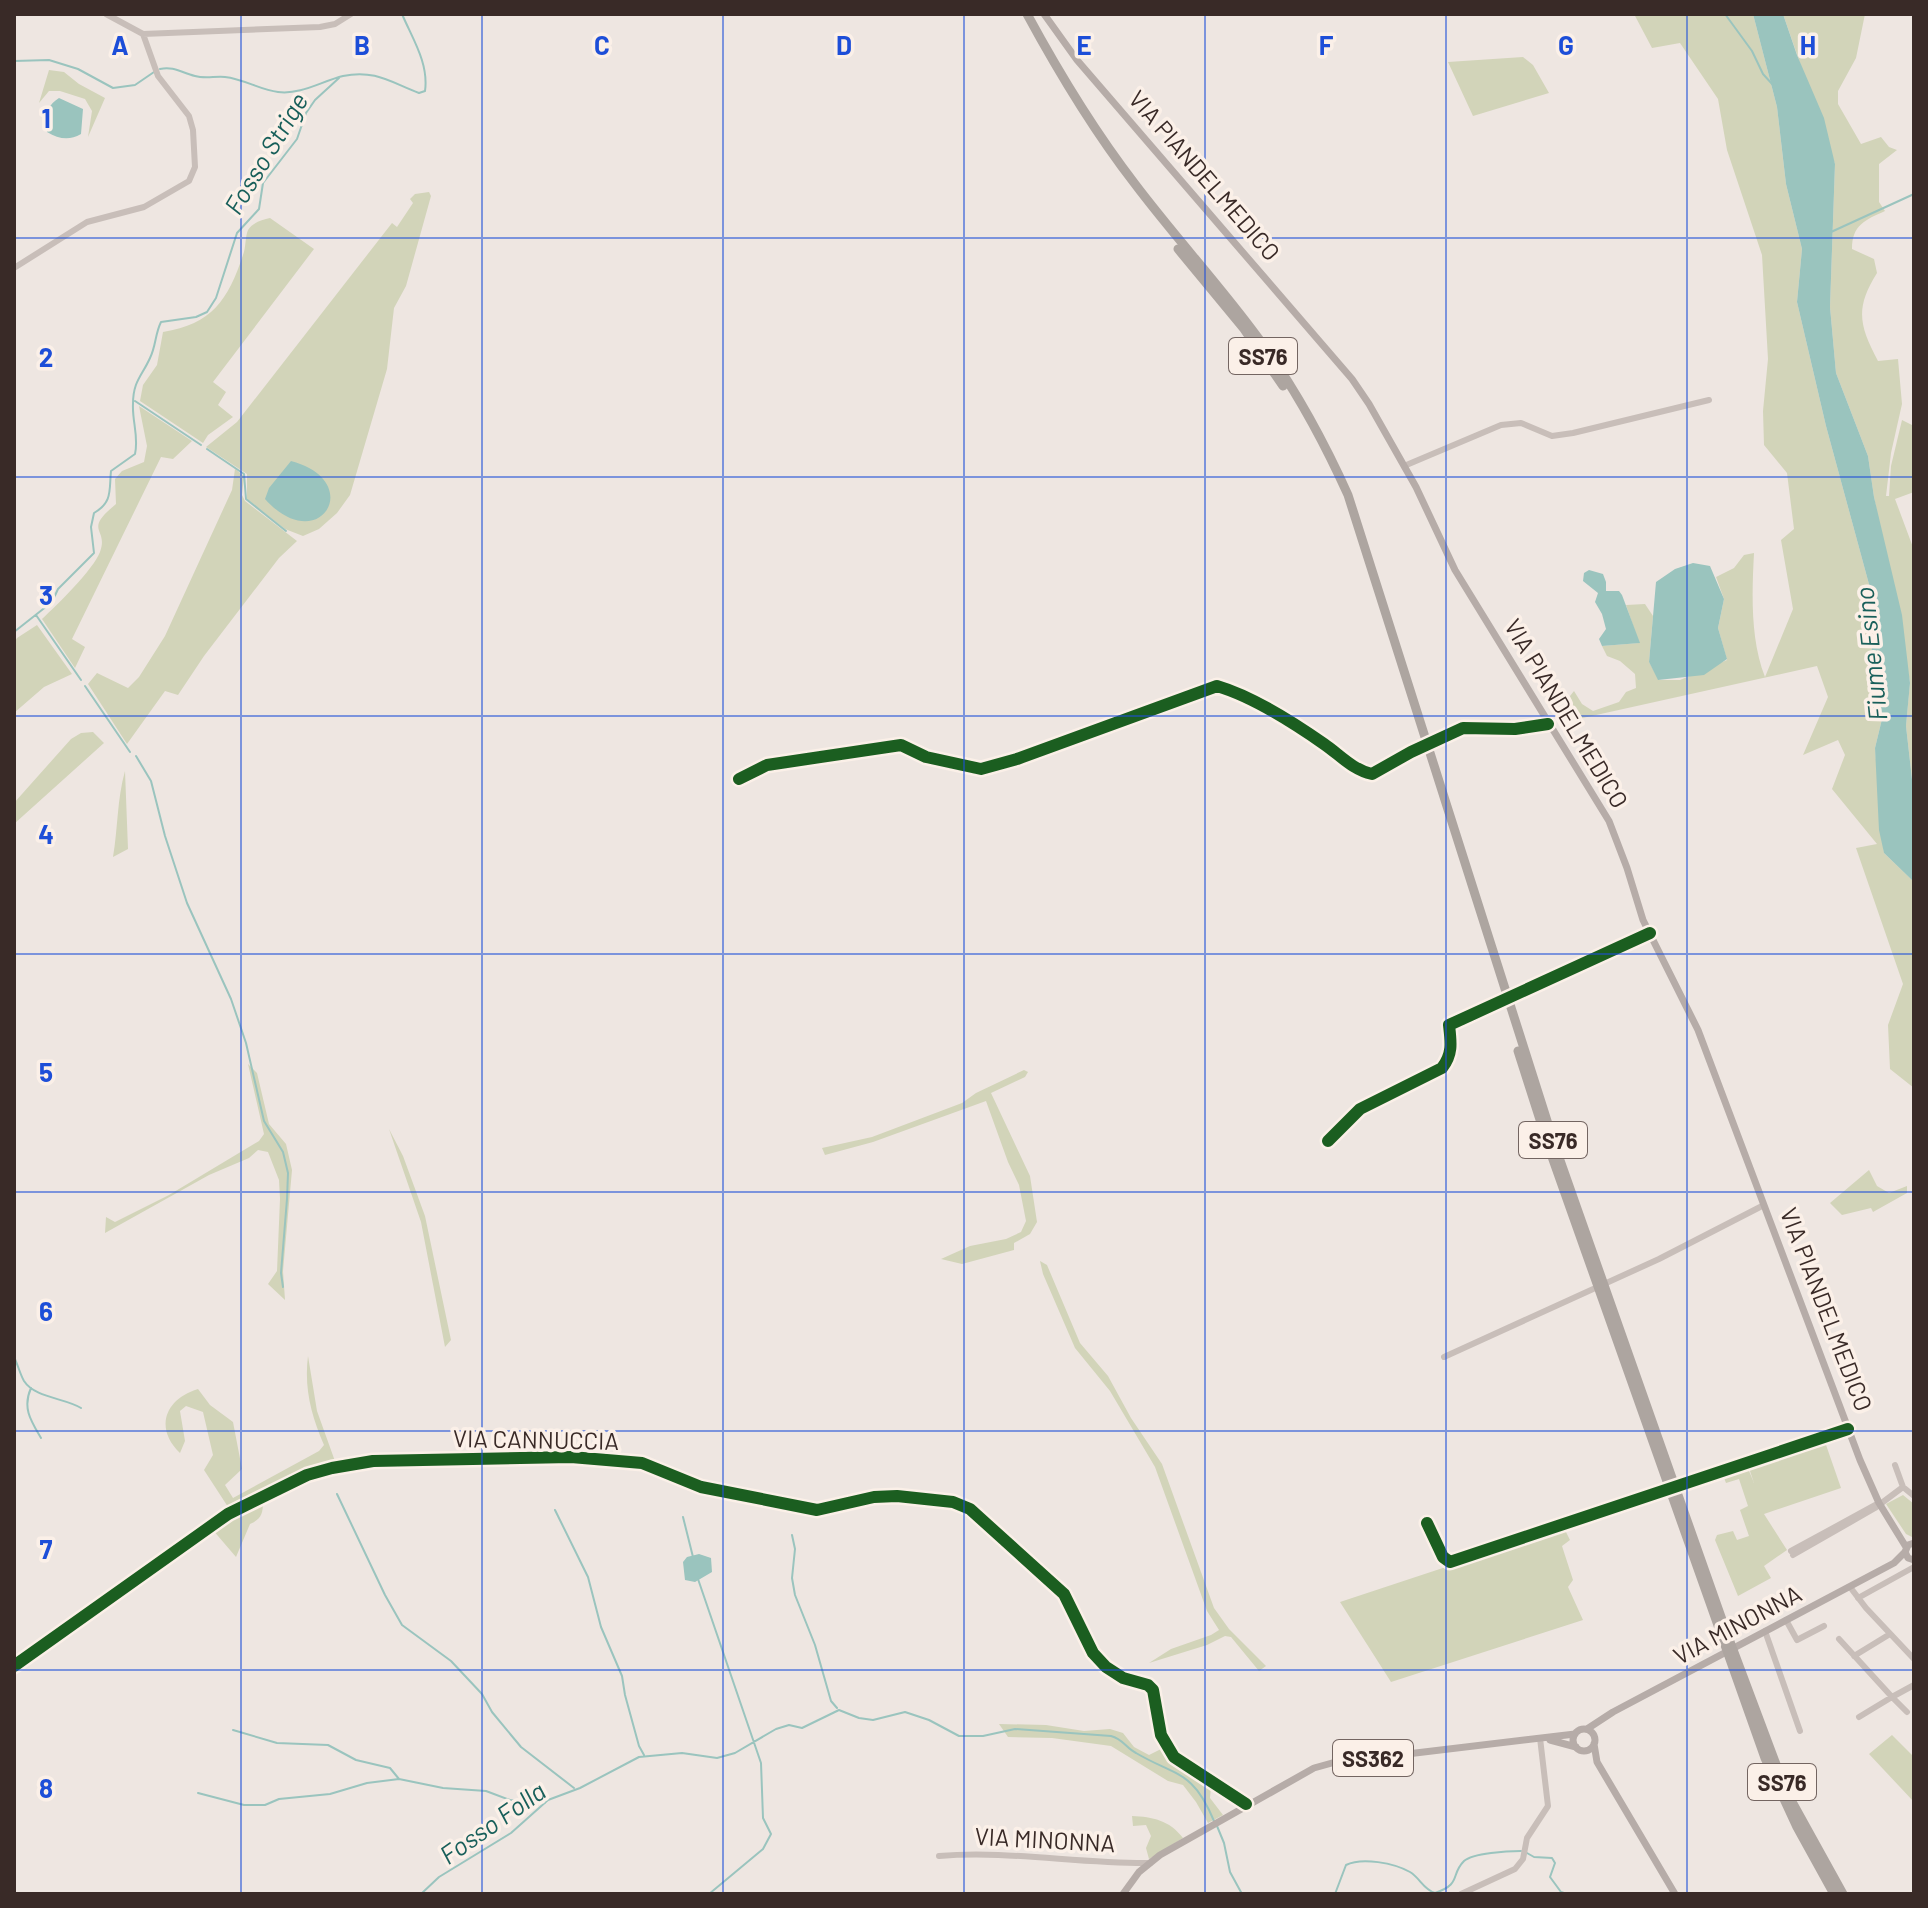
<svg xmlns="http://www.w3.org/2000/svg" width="1928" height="1908" viewBox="0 0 1928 1908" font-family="Barlow,sans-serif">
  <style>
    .green { fill: #d2d4b9 }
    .water { fill: #9ac4be }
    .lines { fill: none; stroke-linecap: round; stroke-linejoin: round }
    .stream { stroke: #9ac4be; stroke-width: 2 }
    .minor { stroke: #c8beb9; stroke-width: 6 }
    .major { stroke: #b6aca8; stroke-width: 7 }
    .highway { stroke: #ada5a0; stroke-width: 9 }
    .cycleway-casing { stroke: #fbf0e8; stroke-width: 17 }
    .cycleway { stroke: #1b5e20; stroke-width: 12 }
    .grid { fill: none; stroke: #1d4ed8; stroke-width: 2; stroke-opacity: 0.55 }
    .labels { text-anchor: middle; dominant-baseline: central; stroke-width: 7; stroke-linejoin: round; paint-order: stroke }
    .shield { fill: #fbf0e8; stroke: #736561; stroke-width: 2 }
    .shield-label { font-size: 22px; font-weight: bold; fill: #392a27 }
    .street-label { font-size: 24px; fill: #392a27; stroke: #fbf0e8 }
    .water-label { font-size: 26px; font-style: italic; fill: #185f5a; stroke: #fbf0e8 }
    .grid-label { font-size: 26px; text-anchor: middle; font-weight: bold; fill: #1d4ed8; stroke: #fbf0e8; stroke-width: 7; stroke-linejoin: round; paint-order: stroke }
  </style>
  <rect width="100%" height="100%" fill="#eee6e1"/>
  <!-- green -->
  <path class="green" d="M 1634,14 L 1753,14 L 1777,107 L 1786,184 L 1802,249 L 1797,302 L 1826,426 L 1876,610 L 1869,673 L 1882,719 L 1875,748 L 1884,853 L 1914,882 L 1914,1088 L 1890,1069 L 1888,1025 L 1903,984 L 1856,848 L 1877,844 L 1832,789 L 1845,755 L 1838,740 L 1803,755 L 1828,697 L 1817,666 L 1560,723 L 1573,709 L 1570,696 L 1574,691 L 1582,704 L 1593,711 L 1619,702 L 1626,692 L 1636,688 L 1635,674 L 1620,661 L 1607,656 L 1602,646 L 1639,643 L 1626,605 L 1645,604 L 1653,616 L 1649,662 L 1659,680 L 1680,680 L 1727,660 L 1718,628 L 1724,599 L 1716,577 L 1734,568 L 1744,555 L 1754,553 C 1752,592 1750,639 1765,677 L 1793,609 L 1781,540 L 1794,529 L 1787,473 L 1764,445 L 1763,411 L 1768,359 L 1762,255 L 1727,150 L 1718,99 L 1680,43 L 1652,48 Z
    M 1783,14 L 1865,14 L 1856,58 L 1838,91 L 1838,104 L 1861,144 L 1881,137 L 1889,147 L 1897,150 L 1879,164 L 1879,202 L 1885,211 C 1865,220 1852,225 1852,249 L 1874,259 L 1877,273 C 1855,308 1859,325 1878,361 L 1898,359 L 1902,404 L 1891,453 L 1886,496 L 1889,496 L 1891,466 L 1902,420 L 1914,426 L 1914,492 L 1895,499 L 1914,550 L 1914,797 L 1906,726 L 1910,682 L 1874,497 L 1868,456 L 1836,373 L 1830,307 L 1835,164 Z
    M 1523,57 L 1533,65 L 1549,93 L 1473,116 L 1448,62 Z
    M 49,70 L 64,72 L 79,84 L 105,98 L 88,137 L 92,111 L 85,99 L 60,91 L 49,91 L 39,103 Z
    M 429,192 L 431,196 L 406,286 L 394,308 L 387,369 L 350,495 L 337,513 L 319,529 L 303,536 L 285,529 L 247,499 L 247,474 L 206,447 L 237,422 L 392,223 L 397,227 L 413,203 L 410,199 L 415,194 Z
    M 270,218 L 314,249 L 213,382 L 226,392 L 218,405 L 233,417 L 208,435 L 203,443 L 140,401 L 143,385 L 157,365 L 163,332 C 212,324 228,300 243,255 C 246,247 245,237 248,230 C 253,222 262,220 270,218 Z
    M 139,406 L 192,441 L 173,459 L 161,457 L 72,639 L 85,647 L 75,668 L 42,619 C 57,605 93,570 100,552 C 109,527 82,532 116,504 L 115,479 L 122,471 L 144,462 L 147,446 Z
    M 235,469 L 244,476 L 242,495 L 245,501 L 297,541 L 279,558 L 204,656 L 178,695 L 165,691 L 127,744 L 88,684 L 97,673 L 128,688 L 139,677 L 165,636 L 232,490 Z
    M 37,625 L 72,674 L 44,687 L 14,713 L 14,643 L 17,638 Z
    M 93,732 L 104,743 L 14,824 L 14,803 L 71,739 L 81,733 Z
    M 125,771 L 128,849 L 113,857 C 118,828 117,799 125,771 Z
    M 248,1064 L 257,1073 L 269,1124 L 286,1144 L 292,1170 L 283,1271 L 285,1300 L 268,1284 L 277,1271 L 280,1199 L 279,1180 L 268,1152 L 258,1150 L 249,1158 L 209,1175 L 105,1233 L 106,1217 L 115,1222 L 169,1195 L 259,1141 L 264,1134 Z
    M 1024,1070 L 1028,1072 L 1025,1077 L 991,1093 L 1030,1176 L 1037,1222 L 1030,1234 L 1014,1243 L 1014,1250 L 962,1264 L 941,1259 L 970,1246 L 1006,1239 L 1021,1232 L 1026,1221 L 1019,1185 L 1008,1162 L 986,1101 L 873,1142 L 825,1155 L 822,1148 L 872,1137 L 962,1103 L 976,1093 Z
    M 389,1129 L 403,1156 L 425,1216 L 451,1340 L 445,1347 L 421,1222 Z
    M 1869,1170 L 1877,1186 L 1889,1193 L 1907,1186 L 1907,1193 L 1873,1212 L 1871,1208 L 1842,1215 L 1830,1203 Z
    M 1040,1261 L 1047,1265 L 1080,1343 L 1108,1376 L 1131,1418 L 1162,1464 L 1214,1608 L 1229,1629 L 1266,1666 L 1259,1671 L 1231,1637 L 1225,1636 L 1207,1645 L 1149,1663 L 1171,1649 L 1211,1635 L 1219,1630 L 1207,1611 L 1155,1467 L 1110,1391 L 1075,1348 L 1043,1274 Z
    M 308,1356 L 317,1411 L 336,1464 L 310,1470 L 230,1510 L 204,1470 L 213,1455 L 203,1412 L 186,1406 L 180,1411 L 185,1441 L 180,1453 C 154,1428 165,1399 198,1389 L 210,1405 L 233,1422 L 242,1469 L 225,1485 L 233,1498 L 319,1451 L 324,1445 C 311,1415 304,1388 308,1356 Z
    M 1825,1442 L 1841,1488 L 1764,1514 L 1787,1550 L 1764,1566 L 1771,1578 L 1738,1596 L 1715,1540 L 1717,1535 L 1733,1531 L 1737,1540 L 1749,1536 L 1740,1510 L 1748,1506 L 1739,1479 L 1726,1483 L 1723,1475 L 1747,1466 L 1754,1483 L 1749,1468 Z
    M 1903,1495 L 1914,1504 L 1914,1538 L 1906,1534 L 1886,1504 Z
    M 263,1502 C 263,1514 261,1519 250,1524 L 236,1557 L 212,1529 Z
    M 1564,1528 L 1570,1540 L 1562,1546 L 1573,1580 L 1568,1587 L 1583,1620 L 1391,1682 L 1340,1602 Z
    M 999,1724 L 1046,1725 L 1084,1731 L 1110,1729 L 1123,1733 L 1134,1747 L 1149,1755 L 1163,1748 L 1183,1768 L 1211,1786 L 1210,1798 L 1223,1815 L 1208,1823 L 1196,1802 L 1183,1785 L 1168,1781 L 1111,1746 L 1052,1738 L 1008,1737 Z
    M 1892,1735 L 1914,1757 L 1914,1802 L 1869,1754 Z
    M 1132,1816 C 1153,1817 1169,1820 1183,1838 L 1149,1859 L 1146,1848 L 1151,1836 L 1146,1825 L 1133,1826 Z"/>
  <!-- water -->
  <path class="water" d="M 1753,14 L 1783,14 L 1797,55 L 1824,118 L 1835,164 L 1830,307 L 1836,373 L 1868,456 L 1874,497 L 1902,615 L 1910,683 L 1906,726 L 1914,797 L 1914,882 L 1884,853 L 1879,830 L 1875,748 L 1882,719 L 1869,673 L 1876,610 L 1826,426 L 1797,302 L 1802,249 L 1786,184 L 1777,107 Z
    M 59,98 L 83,109 L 81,134 C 69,141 59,139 47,132 C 45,117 45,107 59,98 Z
    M 291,461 C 367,481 319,559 265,499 L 269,488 Z
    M 1693,563 L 1710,566 L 1724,599 L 1718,628 L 1727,659 L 1704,675 L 1658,680 L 1649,662 L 1656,582 L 1675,569 Z
    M 1589,570 L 1603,574 L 1606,582 L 1606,591 L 1619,591 L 1622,595 L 1640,643 L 1602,646 L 1599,639 L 1606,629 L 1602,614 L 1595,602 L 1598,593 L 1583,581 L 1584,573 Z
    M 699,1554 L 711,1558 L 712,1572 L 695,1582 L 685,1580 L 683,1562 L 687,1557 Z"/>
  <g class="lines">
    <!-- stream -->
    <path class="stream" d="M 1725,14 L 1752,51 L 1763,74 L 1773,85
      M 14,61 L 49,60 L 78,69 L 113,88 L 135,85 L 154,72
      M 160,69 C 174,66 182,73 195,76 C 205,79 215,76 225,77 C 244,79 260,90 278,92 C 301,95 322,81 343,76 C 375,69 392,83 419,93 L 425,91 C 429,63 412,38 402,14
      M 1831,232 L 1914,194
      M 135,401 L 201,445
      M 207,449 L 244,474 L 246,499 L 286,531
      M 36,615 L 81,680
      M 14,632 L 52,602 L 58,589 L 94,553 L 91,527 L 94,513 C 113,502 109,490 111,471 L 135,454 C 139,437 132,421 133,404 C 133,381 142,376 150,358 C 156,346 155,334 161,322 L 196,317 L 207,312 L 216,298 L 237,233 L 259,209 L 263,183 L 297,139 L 306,113 L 315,100 L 339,78
      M 85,686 L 130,752
      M 136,756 L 151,781 L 165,836 L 187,903 L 231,999 L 246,1043 L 264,1121 L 283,1152 L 288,1173 L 287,1199 L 281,1273 L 283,1287
      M 14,1357 C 18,1365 20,1374 24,1381 C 35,1398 65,1398 81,1408
      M 31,1388 C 22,1408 31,1421 41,1438
      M 337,1494 L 385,1595 L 402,1625 L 451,1661 L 482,1694 L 492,1712 L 521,1747 L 574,1788
      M 555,1510 L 588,1577 L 601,1627 L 622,1676 L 625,1695 L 639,1746 L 644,1755
      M 683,1517 L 693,1557
      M 792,1535 L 795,1549 L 792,1578 L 795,1595 L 815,1645 L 831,1701 L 837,1708
      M 698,1579 L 761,1763 L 763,1818 L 771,1834 L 763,1849 L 709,1894
      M 233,1730 L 277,1743 L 328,1745 L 356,1760 L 390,1768 L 399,1779
      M 198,1793 L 244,1805 L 265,1805 L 279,1799 L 330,1794 L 367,1783 L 399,1779 L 443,1788 L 486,1791 L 510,1800 L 545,1803
      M 1217,1826 L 1224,1843 L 1230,1872 L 1242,1894
      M 1527,1853 L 1534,1857 L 1552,1858 L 1555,1863 L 1550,1877 L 1561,1892 L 1567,1894
      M 421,1894 L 439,1877 L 511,1833 L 548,1800 L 580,1788 L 639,1757 L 682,1753 L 717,1758 L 735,1753 L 776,1729 L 789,1725 L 802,1728 L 839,1710 L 859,1718 L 873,1720 L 905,1712 L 929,1720 L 959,1736 L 983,1736 L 1015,1729 L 1111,1736 C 1123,1739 1126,1748 1136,1753 C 1177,1777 1193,1770 1214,1821
      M 1335,1894 L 1346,1865 C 1362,1857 1394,1863 1410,1872 C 1420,1878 1423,1889 1435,1893 C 1462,1884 1450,1875 1464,1861 C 1473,1853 1508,1851 1521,1851"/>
    <!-- minor -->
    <path class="minor" d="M 106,14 L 143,34 L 320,27 L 335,24 L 351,14
      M 14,268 L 87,222 L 144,207 L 189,181 L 195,167 L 193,130 L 189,116 L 158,76 L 143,34
      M 1404,466 L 1501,425 L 1521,423 L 1552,436 L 1573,433 L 1709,400
      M 739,779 L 767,765 L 901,745 L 926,757 L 981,769 L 1017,759 L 1217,686 C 1251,696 1294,723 1324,744 C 1340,755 1353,770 1372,774 L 1411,752 L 1463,728 L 1515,729 L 1548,724
      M 1328,1141 L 1360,1109 L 1442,1068 C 1453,1054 1451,1042 1449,1025 L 1650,933
      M 1444,1357 L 1659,1259 L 1764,1205
      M 1895,1465 L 1903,1487
      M 1427,1523 L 1443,1557 L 1450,1562 L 1848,1429
      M 1791,1551 L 1879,1503
      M 1793,1555 L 1875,1508 L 1903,1487 L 1914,1496
      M 1850,1587 L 1866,1608 L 1914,1659
      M 1858,1598 L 1914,1567
      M 1786,1620 L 1797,1640 L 1824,1626
      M 1765,1631 L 1800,1731
      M 1839,1639 L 1892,1697 L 1914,1685
      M 1854,1656 L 1890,1634
      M 14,1666 L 228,1514 L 307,1475 L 332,1468 L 373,1461 L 571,1457 L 642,1463 L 701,1487 L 817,1510 L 874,1497 L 897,1496 L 953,1502 L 970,1509 L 1064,1594 L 1093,1653 L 1106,1667 L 1123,1678 L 1148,1685 L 1153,1690 L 1161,1735 L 1174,1757 L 1246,1804
      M 1859,1717 L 1892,1697 L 1907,1712
      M 939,1856 C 1008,1850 1079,1864 1150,1863
      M 1461,1894 L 1515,1869 L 1523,1859 L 1527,1838 L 1548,1806 L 1540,1738"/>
    <!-- major -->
    <path class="major" d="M 1044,14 L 1077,60 L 1352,379 L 1369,404 L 1416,487 L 1455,570 L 1609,821 L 1627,868 L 1643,920 L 1698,1030 L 1860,1460 L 1879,1503 L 1906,1547
      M 1914,1543 L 1908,1545 L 1905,1552 L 1908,1558 L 1914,1560
      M 1587,1729 L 1613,1712 L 1894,1563 L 1905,1552
      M1573 1740a11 11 0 1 1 22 0a11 11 0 1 1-22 0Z
      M 1550,1740 L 1576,1747
      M 1594,1744 L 1597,1762 L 1675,1894
      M 1123,1894 L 1139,1872 L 1160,1855 L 1314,1768 L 1332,1763 L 1575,1734"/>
    <!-- highway -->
    <path class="highway" d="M 1027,14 C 1059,73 1094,131 1135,184 C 1172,233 1213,278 1250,327 C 1290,379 1321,435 1348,495 L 1556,1149 L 1726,1631 L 1786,1791 L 1843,1894
      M 1178,249 L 1244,329 L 1283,386
      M 1518,1051 L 1550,1151 L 1765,1758 L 1797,1827 L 1834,1894"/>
    <!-- cycleway casing -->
    <g class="cycleway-casing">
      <path id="cycleway" d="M 739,779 L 767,765 L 901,745 L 926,757 L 981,769 L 1017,759 L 1217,686 C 1251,696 1294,723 1324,744 C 1340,755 1353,770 1372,774 L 1411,752 L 1463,728 L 1515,729 L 1548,724
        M 1328,1141 L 1360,1109 L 1442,1068 C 1453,1054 1451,1042 1449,1025 L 1650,933
        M 1427,1523 L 1443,1557 L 1450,1562 L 1848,1429
        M 14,1666 L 228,1514 L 307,1475 L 332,1468 L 373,1461 L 571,1457 L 642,1463 L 701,1487 L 817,1510 L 874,1497 L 897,1496 L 953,1502 L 970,1509 L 1064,1594 L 1093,1653 L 1106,1667 L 1123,1678 L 1148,1685 L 1153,1690 L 1161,1735 L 1174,1757 L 1246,1804"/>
    </g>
    <!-- cycleway -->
    <use href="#cycleway" class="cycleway"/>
  </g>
  <!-- grid -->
  <path class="grid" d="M 241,14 L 241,1894M 482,14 L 482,1894M 723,14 L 723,1894M 964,14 L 964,1894M 1205,14 L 1205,1894M 1446,14 L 1446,1894M 1687,14 L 1687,1894M 14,238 L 1914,238M 14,477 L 1914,477M 14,716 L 1914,716M 14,954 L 1914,954M 14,1192 L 1914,1192M 14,1431 L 1914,1431M 14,1670 L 1914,1670"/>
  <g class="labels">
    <!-- shield labels -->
    <g class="shield">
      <rect x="1229" y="338" width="68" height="36" rx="6"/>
      <rect x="1519" y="1122" width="68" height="36" rx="6"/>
      <rect x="1333" y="1740" width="80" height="36" rx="6"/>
      <rect x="1748" y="1764" width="68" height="36" rx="6"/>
    </g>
    <g class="shield-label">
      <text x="1263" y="356">SS76</text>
      <text x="1553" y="1140">SS76</text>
      <text x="1373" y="1758">SS362</text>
      <text x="1782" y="1782">SS76</text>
    </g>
    <!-- street labels -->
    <g class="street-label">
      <text transform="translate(1205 175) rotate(49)">VIA PIANDELMEDICO</text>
      <text transform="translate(1567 713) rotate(59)">VIA PIANDELMEDICO</text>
      <text transform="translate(1827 1309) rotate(69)">VIA PIANDELMEDICO</text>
      <text transform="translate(536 1439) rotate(1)">VIA CANNUCCIA</text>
      <text transform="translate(1737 1624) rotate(-28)">VIA MINONNA</text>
      <text transform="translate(1045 1839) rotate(3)">VIA MINONNA</text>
    </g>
    <!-- water labels -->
    <g class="water-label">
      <text transform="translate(265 153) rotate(-59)">Fosso Strige</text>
      <text transform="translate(1870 654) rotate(-96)">Fiume Esino</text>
      <text transform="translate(492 1822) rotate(-35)">Fosso Folla</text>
    </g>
  </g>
  <g class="grid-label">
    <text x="120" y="55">A</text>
    <text x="362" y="55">B</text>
    <text x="602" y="55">C</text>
    <text x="844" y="55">D</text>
    <text x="1084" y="55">E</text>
    <text x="1326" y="55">F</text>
    <text x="1566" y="55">G</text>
    <text x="1808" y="55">H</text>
    <text x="46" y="128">1</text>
    <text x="46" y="367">2</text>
    <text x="46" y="605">3</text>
    <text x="46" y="844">4</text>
    <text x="46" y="1082">5</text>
    <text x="46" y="1321">6</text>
    <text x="46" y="1559">7</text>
    <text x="46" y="1798">8</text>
  </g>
  <!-- border -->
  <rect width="1928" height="1908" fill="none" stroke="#392a27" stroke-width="32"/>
</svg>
